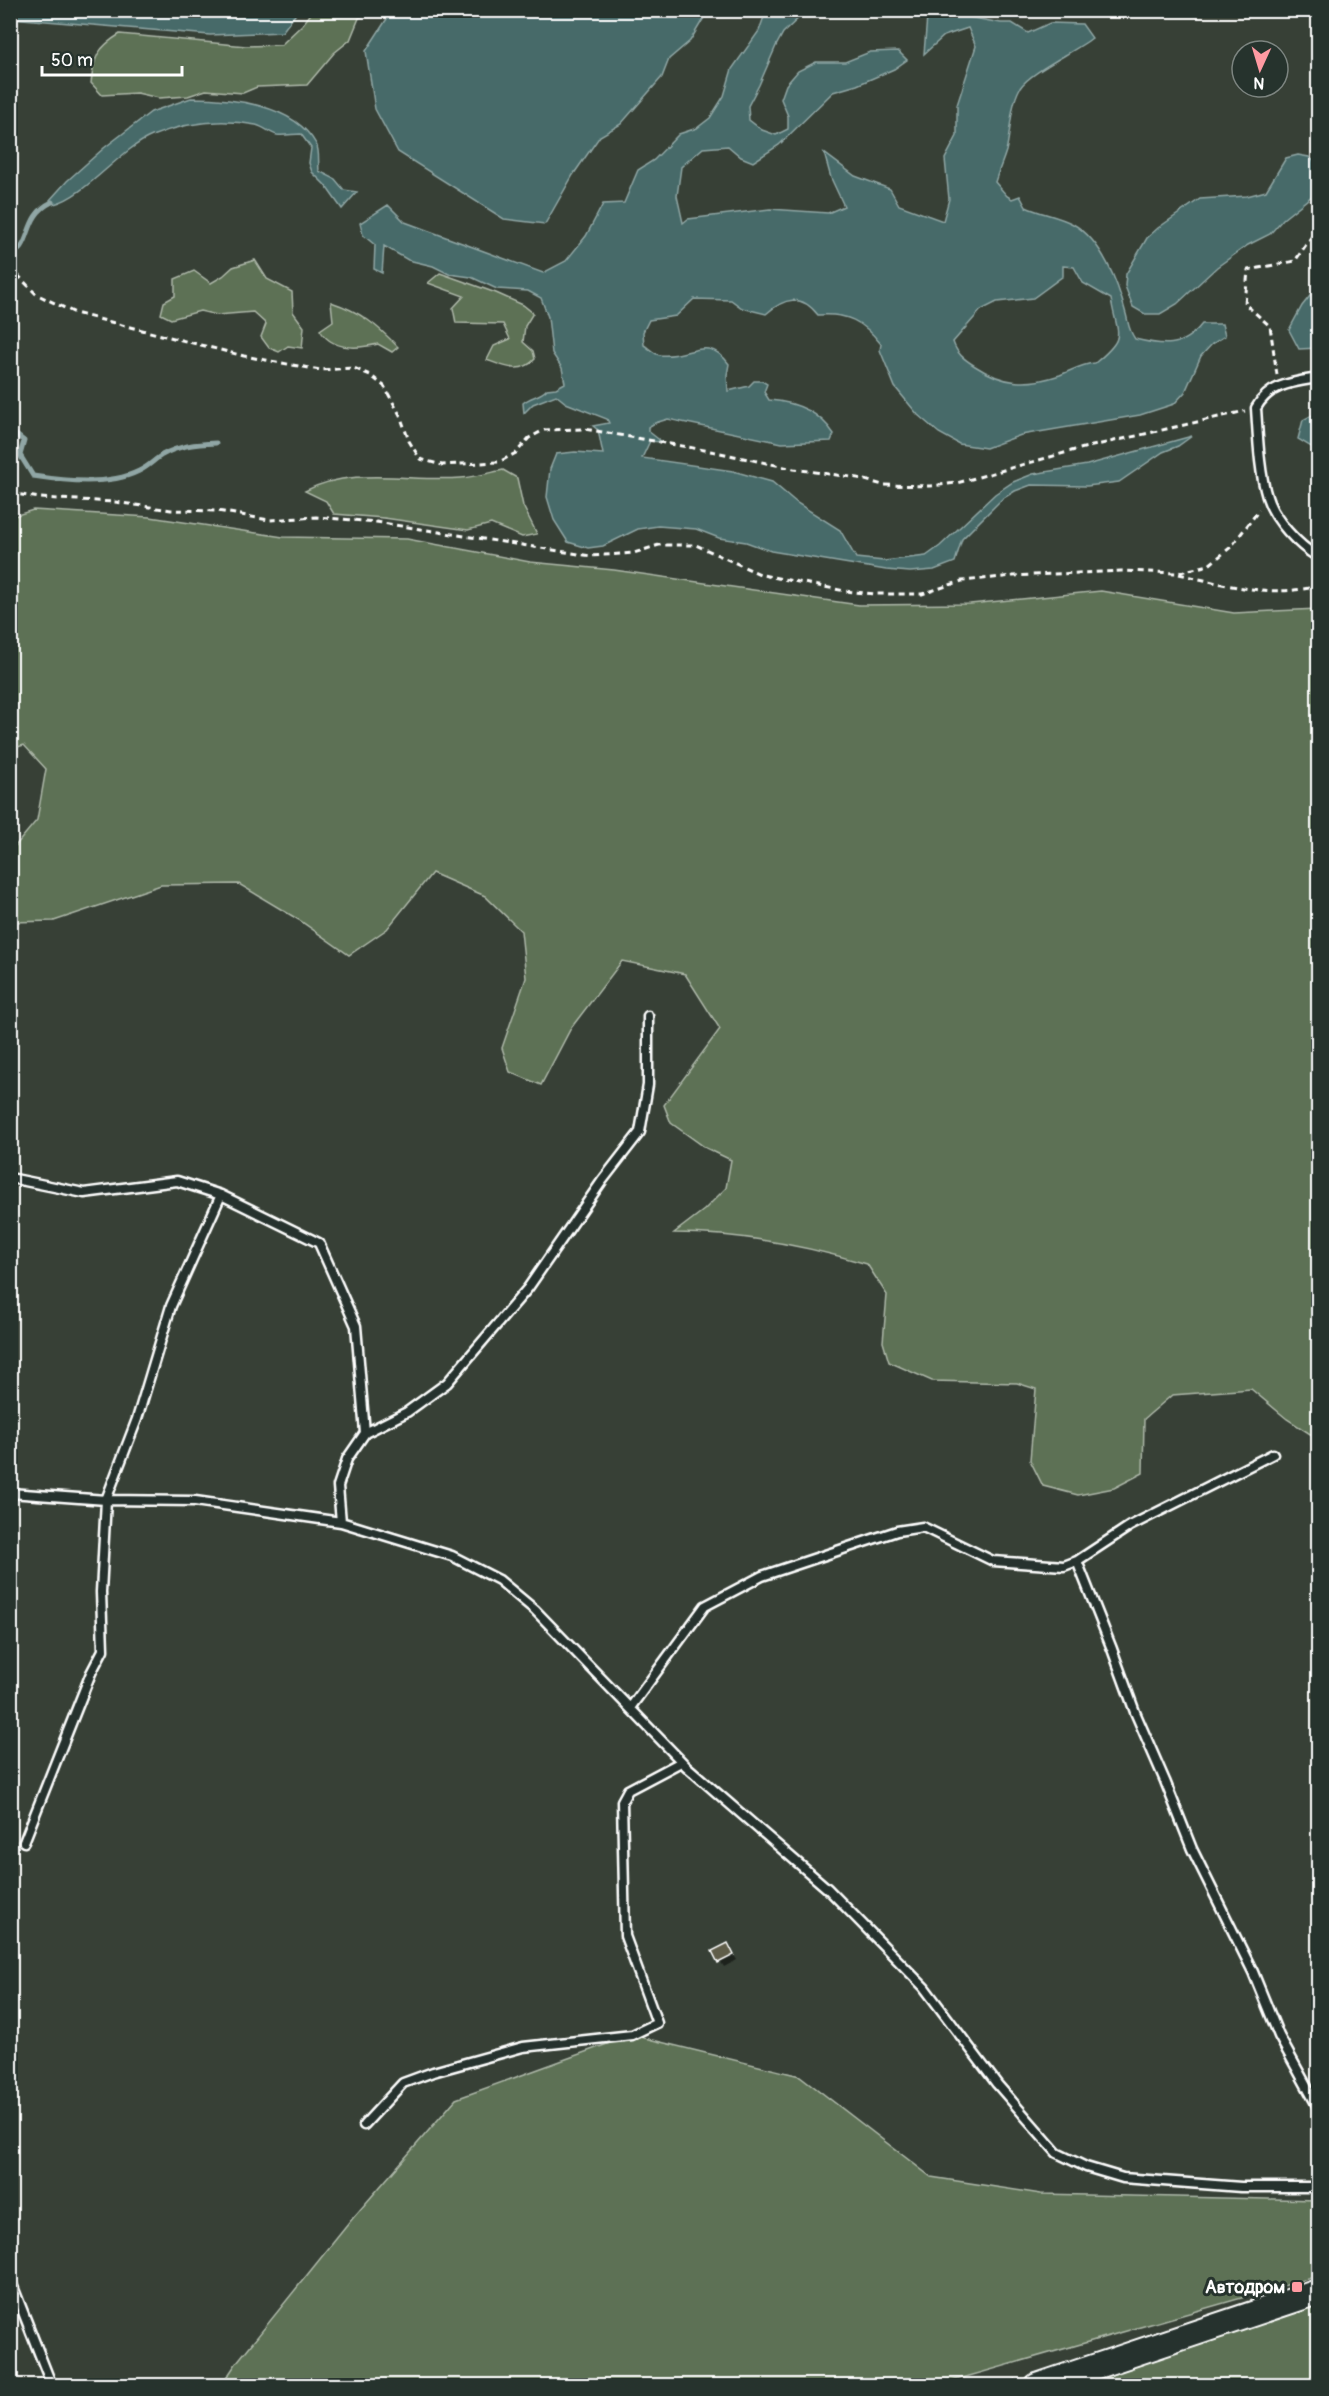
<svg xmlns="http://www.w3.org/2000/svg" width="1329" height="2396" viewBox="0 0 1329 2396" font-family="Pangolin,sans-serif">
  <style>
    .green { fill: #5d7154; stroke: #aeb8aa; stroke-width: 1.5 }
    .water { fill: #466b69; stroke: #90a6a5; stroke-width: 1.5; fill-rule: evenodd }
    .shadow { fill: #0007 }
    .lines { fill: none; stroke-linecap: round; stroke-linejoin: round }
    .stream { stroke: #90a6a5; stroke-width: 5 }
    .building { fill: #5f5d4a; stroke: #fff; stroke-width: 1.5 }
    .lane-casing { stroke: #fff; stroke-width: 13 }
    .secondary-casing { stroke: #fff; stroke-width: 28 }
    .path { stroke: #fff; stroke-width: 3; stroke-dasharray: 6 4.5; stroke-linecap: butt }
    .lane { stroke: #26332d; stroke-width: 8 }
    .secondary { stroke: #26332d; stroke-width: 24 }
    .poi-dot { fill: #ff9aa2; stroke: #26332d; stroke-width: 2 }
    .labels { text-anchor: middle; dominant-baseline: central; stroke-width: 6; stroke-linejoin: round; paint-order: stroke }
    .poi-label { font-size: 18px; font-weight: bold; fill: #fff; stroke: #26332d; text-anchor: end }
  </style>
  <rect width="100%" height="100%" fill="#374036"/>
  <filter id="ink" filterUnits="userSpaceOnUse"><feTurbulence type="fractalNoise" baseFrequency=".0167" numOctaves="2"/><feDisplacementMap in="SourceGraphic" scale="12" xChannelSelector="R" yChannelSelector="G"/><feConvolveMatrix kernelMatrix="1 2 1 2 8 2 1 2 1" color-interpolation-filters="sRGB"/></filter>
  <g filter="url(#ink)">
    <!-- green -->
    <path class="green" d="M 313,11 L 375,11 L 359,18 L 350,40 L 334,53 L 307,85 L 257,87 L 243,93 L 206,90 L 188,96 L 159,98 L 137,93 L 102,95 L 91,83 C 94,57 97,48 120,34 L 246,46 L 281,45 L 303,24 Z
      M 255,260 L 267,279 L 292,292 L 293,312 L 304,327 L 302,348 L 288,346 L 279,352 L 269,348 L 261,337 L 266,324 L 253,312 L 217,315 L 200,311 L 171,319 L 161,314 L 164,302 L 175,296 L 175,279 L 194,271 L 211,283 L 223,276 L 233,267 Z
      M 440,273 L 496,293 L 523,305 L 533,313 L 525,326 L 523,342 L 533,351 L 535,359 C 521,375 503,366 487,360 L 494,346 L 510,339 L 503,324 L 456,323 L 453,308 L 464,296 L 428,283 Z
      M 331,302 C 361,312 377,325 398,347 L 392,352 L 378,344 C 357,349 332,351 320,330 L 333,321 Z
      M 503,470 L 517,478 L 523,506 L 537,534 L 522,537 L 491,524 L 468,530 L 384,518 L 334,514 L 326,501 L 305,491 C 354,466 409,482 461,478 C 475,477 489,473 503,470 Z
      M 33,510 L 150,517 L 283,537 L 407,539 L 530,562 L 614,570 L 859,605 L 970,604 L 1101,591 L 1234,613 L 1318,609 L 1318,1439 L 1287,1419 L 1251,1389 L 1172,1395 L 1144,1419 L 1143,1473 L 1114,1488 L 1078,1495 L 1043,1486 L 1030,1460 L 1036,1389 L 1017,1383 L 932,1381 L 889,1362 L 883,1342 L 887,1295 L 867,1264 C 804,1245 740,1233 674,1233 L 704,1210 L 726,1188 L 731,1160 L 706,1148 L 671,1123 L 664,1105 L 720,1029 L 685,974 L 622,961 L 571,1028 L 541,1085 L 510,1072 L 502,1048 L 526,978 L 521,931 L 485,896 L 432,873 L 387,929 L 349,955 L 299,920 L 239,884 L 161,885 L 54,921 L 11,922 L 11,851 L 37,820 L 46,769 L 24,745 L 11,749 L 10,582 L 14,580 L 14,516 Z
      M 632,2035 L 800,2076 L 931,2177 L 1041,2194 L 1318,2200 L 1318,2276 L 938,2385 L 221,2386 L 237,2362 L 353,2218 L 456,2099 Z
      M 1318,2292 L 1318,2385 L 1037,2385 Z"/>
    <!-- water -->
    <path class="water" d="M 10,11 L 11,10 L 298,11 L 282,32 L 210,35 L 11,18 Z
      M 392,11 L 392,10 L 708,11 L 690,41 L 669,59 L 662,77 L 621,124 L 600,136 L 573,175 L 545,224 L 504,219 L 398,152 L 375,109 L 366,51 Z
      M 766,11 L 806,11 L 783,33 L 776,46 L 759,85 L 748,106 L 749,120 L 762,130 L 776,135 L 788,129 L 788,116 L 781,99 L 786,85 L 798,71 L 816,62 L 845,62 L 870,52 L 898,51 L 907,60 L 894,69 L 857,85 L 833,92 L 779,145 L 753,162 L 741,157 L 728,146 L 703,148 L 681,167 L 677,196 L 683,223 L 688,219 L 770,209 L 828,213 L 844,206 L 831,178 L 824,153 L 855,176 L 890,189 L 899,205 L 943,221 L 949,199 L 945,159 L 957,136 L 957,105 L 976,46 L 968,28 L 944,36 L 924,54 L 927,17 L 952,14 L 1001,23 L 1012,23 L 1028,33 L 1050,23 L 1082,24 L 1092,38 C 1076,51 1030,72 1020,88 C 1010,106 1011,131 1006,151 C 1003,161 998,172 995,182 L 1007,196 L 1012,199 L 1020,196 L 1026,207 C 1041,214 1058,216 1073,224 C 1102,240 1118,283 1126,314 C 1129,325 1128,329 1135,339 C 1163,346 1182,349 1202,324 L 1222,324 L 1225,336 L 1212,344 L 1201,356 L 1185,392 L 1174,404 L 1140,415 L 1021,435 L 986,448 L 959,444 L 939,433 L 918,415 L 895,387 L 880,350 L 881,344 C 863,321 847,313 818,315 C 801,293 784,298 766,314 L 742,308 L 731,300 L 694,299 L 676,316 L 649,320 L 643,332 L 644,345 C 649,348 654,354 660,355 C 688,359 707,333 729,364 L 727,375 L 728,391 L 749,386 L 754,381 L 762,381 L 767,384 L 764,392 L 769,400 C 796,402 819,411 834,434 L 831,441 L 782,443 L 668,419 L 655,423 L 648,427 L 648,431 L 662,442 L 650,441 L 642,458 L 733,471 L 772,482 L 797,503 L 840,530 L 856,558 L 884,561 L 926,556 L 940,546 L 995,494 L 1013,482 L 1033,474 L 1087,465 L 1192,436 L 1178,446 L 1163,452 L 1119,482 L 1087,486 L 1031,485 L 1015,491 L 1002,499 L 962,539 L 955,562 L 934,570 L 910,572 L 886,570 L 771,551 L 746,542 L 719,538 L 696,529 L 658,526 L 638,529 L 603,546 L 588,548 L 568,542 L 554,520 L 547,497 L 550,469 L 556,454 L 575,452 L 603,454 L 598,430 L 593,426 L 609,423 L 607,419 L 566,403 L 556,395 L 533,404 L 524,413 L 523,403 C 531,396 540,397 547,389 L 556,388 L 565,383 L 562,368 L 552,353 L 548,317 L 541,298 L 528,291 L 497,289 L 471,277 L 449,274 L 433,266 L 408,260 L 384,246 L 382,273 L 374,269 L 375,245 L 363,235 L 360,223 L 388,205 L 405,222 L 543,273 L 566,261 L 586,236 L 603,204 L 624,203 L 638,170 L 654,160 L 679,134 L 697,128 L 710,118 L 724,96 L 732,69 L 759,31 ZM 1063,266 L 1074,267 L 1083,283 L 1111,299 C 1117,336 1128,336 1095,363 C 1082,364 1072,370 1060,375 C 1027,386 1004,385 975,366 C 964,359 957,354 953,342 L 981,310 L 997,302 L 1033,298 L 1063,276 Z
      M 191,98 C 231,98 294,104 316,144 C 320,150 318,163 319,171 L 335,179 L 344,190 L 357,192 L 342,209 L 325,185 L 312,172 L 309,163 L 311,148 L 301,134 C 294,134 284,136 277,135 C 270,133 264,127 256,125 C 220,118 186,122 152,136 C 120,149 85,197 54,204 L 50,200 L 67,181 L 104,148 L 151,112 Z
      M 1298,155 L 1309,157 L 1317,164 L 1318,181 L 1313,195 L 1283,219 L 1270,234 L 1248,245 L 1217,267 L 1177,304 L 1160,314 L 1145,314 L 1133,307 L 1125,286 L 1126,274 L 1147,238 L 1158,228 L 1200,199 L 1247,196 L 1266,191 L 1286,158 Z
      M 1318,286 L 1318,348 L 1299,349 L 1289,330 L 1302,306 Z
      M 1318,412 L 1318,451 L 1298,439 L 1303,420 Z"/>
    <!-- shadow -->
    <path class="shadow" d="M 727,1944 L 737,1960 L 724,1967 L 714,1951 Z"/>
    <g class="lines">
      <!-- stream -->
      <path class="stream" d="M 10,254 C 34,249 21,217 52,202
        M 10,430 L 24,441 L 20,455 L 33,476 C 66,481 109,486 139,471 C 148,467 154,460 162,455 C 180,445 197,444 216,443"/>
    </g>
    <!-- building -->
    <path class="building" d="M 728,1943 L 734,1955 L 718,1963 L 712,1951 Z"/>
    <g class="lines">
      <!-- lane casing -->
      <g class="lane-casing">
        <path id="lane" d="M 1318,378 C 1293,382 1269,384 1256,408 C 1258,436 1259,471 1267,497 C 1274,520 1298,545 1318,557
          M 10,1178 L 84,1193 L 177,1181 L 221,1195
          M 1273,1454 L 1130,1526 L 1077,1561 L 1112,1649 L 1135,1712 L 1165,1781 L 1192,1849 L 1253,1972 L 1279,2036 L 1318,2107
          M 10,1493 L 106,1500 L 195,1501 L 341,1522 L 452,1556 L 499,1580 L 535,1610 L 686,1766 L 828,1889 L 924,1987 L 997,2084 L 1057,2153 L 1086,2167 L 1123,2178 L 1241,2187 L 1318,2187
          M 341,1522 L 338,1486 L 347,1459 L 365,1433 L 407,1412 L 447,1383 L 528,1288 L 602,1181 L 640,1132 L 648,1085 L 648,1016
          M 630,1708 L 705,1606 L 762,1576 L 897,1531 L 923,1527 L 993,1561 L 1064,1566 L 1077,1561
          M 24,1842 L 91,1673 L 103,1650 L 101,1592 L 106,1500 L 137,1419 L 171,1306 L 221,1195 L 319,1243 L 356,1326 L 365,1433
          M 364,2125 L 403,2083 L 433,2072 L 523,2047 L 632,2035 L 657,2023 L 625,1936 L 622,1801 L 628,1790 L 681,1762
          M 10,2279 L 52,2386"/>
      </g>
      <!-- secondary casing -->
      <g class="secondary-casing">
        <path id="secondary" d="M 1037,2386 L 1318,2292"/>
      </g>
      <!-- path -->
      <path class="path" d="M 10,267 L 36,294 L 75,313 L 244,356 L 320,370 L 354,368 L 370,375 L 384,386 L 400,415 L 409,441 L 420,459 L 442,465 L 499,462 L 516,453 L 529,438 L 544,430 L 585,429 L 716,452 L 794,469 L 858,478 L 883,485 L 930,486 L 957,483 L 1075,450 L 1245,411
        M 1277,375 L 1270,326 L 1245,304 L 1248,270 L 1295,261 L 1318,227
        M 10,493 L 40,498 L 115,502 L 171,510 L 218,511 L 269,520 L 316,517 L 376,522 L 591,556 L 634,553 L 659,545 L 696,545 L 762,575 L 845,591 L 875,594 L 922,594 L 962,581 L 1013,576 L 1121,571 L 1177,573 L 1209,565 L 1231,547 L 1259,510
        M 1179,574 C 1225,585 1271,598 1318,586
        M 1000,2386 L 1018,2379"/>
      <!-- lane -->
      <use href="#lane" class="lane"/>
      <!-- secondary -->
      <use href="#secondary" class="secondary"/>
    </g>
  </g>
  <!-- markers -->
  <rect class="poi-dot" x="1291" y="2281" width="12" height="12" rx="3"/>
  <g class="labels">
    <!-- poi labels -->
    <g class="poi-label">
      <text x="1285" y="2287">Автодром</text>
    </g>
  </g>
  <!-- margin -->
  <rect width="1329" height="2396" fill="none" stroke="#26332d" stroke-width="36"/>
  <rect x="18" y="18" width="1293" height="2360" fill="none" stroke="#fff" stroke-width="2" filter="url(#ink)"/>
  <!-- north arrow -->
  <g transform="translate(1260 69) rotate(184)"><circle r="28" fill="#26332d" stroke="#7d8581" stroke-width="1.5"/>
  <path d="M0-4.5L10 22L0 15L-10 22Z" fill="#ff9aa2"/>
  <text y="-9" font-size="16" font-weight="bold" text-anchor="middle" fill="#ffffff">N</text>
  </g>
  <!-- scale -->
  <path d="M42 66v9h140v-9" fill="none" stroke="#ffffff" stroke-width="3"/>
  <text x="51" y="66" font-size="18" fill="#ffffff" stroke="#26332d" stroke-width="4.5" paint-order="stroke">50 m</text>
</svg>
